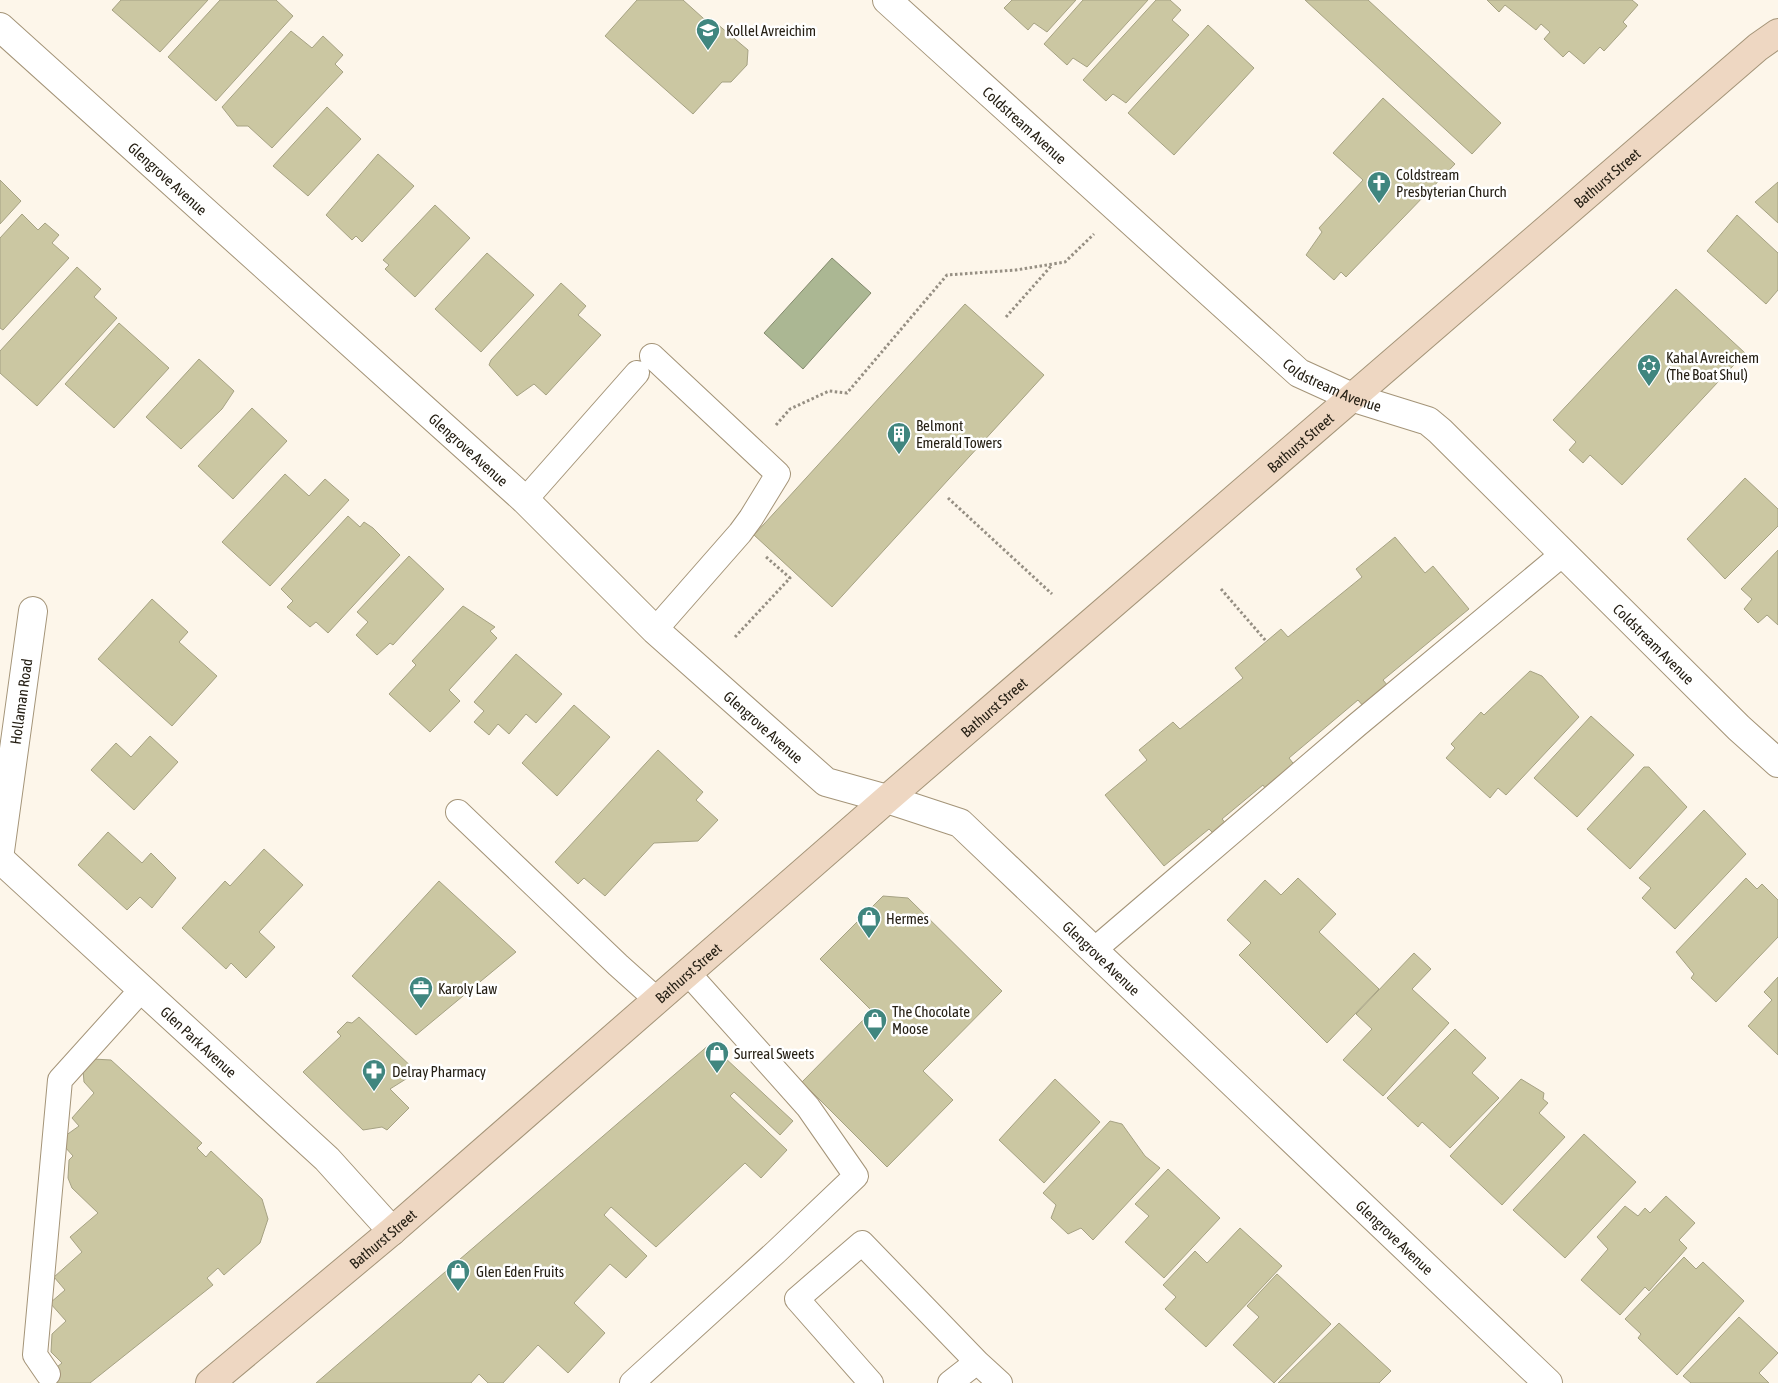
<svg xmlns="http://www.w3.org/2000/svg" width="1778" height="1383" viewBox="0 0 1778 1383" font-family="'Asap Condensed',sans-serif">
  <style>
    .water { fill: #abb793; stroke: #838a6d }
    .building { fill: #cbc7a2; stroke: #a6a283 }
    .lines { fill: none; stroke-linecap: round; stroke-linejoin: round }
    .service-casing { stroke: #a49478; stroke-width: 26 }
    .minor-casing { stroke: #a49478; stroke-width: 30 }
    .secondary-casing { stroke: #a49478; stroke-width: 30 }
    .path { stroke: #968f83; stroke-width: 3; stroke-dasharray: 2.5 2.5; stroke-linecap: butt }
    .service { stroke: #fff; stroke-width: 24 }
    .minor { stroke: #fff; stroke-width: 28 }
    .secondary { stroke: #eed7c2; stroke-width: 28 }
    .labels { text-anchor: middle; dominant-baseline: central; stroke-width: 5; stroke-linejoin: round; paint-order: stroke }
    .poi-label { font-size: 15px; fill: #262015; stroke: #fff; text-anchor: start }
    .street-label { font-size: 15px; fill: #262015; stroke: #fff }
  </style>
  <rect width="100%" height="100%" fill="#fdf6ea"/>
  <!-- water -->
  <path class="water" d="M 832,258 L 871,293 L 803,369 L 764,333 Z"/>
  <!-- building -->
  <path class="building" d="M 121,0 L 208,0 L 160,52 L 112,10 Z
    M 220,0 L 276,0 L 293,16 L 216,101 L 168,57 Z
    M 637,0 L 683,0 L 713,27 L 716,23 L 748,50 L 747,65 L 731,82 L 722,82 L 693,114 L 605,36 Z
    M 1012,0 L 1076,0 L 1047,32 L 1034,23 L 1028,30 L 1004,8 Z
    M 1083,0 L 1148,0 L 1087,67 L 1073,58 L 1067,65 L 1044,44 Z
    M 1156,0 L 1170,0 L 1181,10 L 1172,20 L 1189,35 L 1126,103 L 1113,94 L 1106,101 L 1083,80 Z
    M 1305,0 L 1368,0 L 1501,123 L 1472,154 Z
    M 1487,0 L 1632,0 L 1638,5 L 1623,22 L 1627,26 L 1604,51 L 1600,47 L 1584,64 L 1569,51 L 1563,57 L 1544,39 L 1550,32 L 1541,24 L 1536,30 L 1505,5 L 1499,12 Z
    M 1208,25 L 1254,68 L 1174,155 L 1128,113 Z
    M 291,31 L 312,48 L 323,36 L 343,55 L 335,64 L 343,72 L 272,148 L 248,126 L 237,126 L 222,107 Z
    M 1383,98 L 1455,164 L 1346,277 L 1341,272 L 1334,280 L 1306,255 L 1322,232 L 1319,228 L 1363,180 L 1333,153 Z
    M 327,107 L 361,139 L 308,196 L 273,166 Z
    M 378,154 L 414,186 L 362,242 L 356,236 L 352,240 L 326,215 Z
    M 0,180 L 21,201 L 0,224 Z
    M 1778,182 L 1778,223 L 1755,202 Z
    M 435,205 L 470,238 L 415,297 L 385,269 L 389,265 L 383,260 Z
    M 22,214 L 38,230 L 45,223 L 59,235 L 52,243 L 69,258 L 3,330 L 0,328 L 0,238 Z
    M 1737,215 L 1778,253 L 1778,290 L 1766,304 L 1707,251 Z
    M 487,253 L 534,295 L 481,352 L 435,309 Z
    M 77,267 L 101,289 L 94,297 L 117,318 L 37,406 L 0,373 L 0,351 Z
    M 561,283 L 586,306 L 578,315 L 601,335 L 546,395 L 534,384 L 517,396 L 489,365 L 491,360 Z
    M 1676,289 L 1745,353 L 1622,485 L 1590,455 L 1583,463 L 1569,450 L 1576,442 L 1553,420 Z
    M 965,304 L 1044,375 L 832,607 L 754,535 Z
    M 119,323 L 169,368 L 114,428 L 65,384 Z
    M 199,359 L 234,391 L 222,409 L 181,449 L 146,417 Z
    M 252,408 L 287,441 L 233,499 L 198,466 Z
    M 285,474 L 309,496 L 325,479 L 349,500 L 270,586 L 222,542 Z
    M 1745,478 L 1778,509 L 1778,526 L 1725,579 L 1687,539 Z
    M 348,516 L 360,527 L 364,522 L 373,528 L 400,555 L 328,633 L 316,622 L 310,627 L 287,607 L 293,601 L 281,589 Z
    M 1395,537 L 1425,573 L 1433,566 L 1469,609 L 1383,680 L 1388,686 L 1364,707 L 1358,700 L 1289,758 L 1296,767 L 1267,791 L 1263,785 L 1222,819 L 1228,826 L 1216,836 L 1209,829 L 1164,866 L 1105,795 L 1147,760 L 1139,750 L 1173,722 L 1180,729 L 1243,678 L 1235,668 L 1281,629 L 1288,637 L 1362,577 L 1356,569 Z
    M 1778,550 L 1778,625 L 1767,615 L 1758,623 L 1744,609 L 1752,599 L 1741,589 Z
    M 409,556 L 444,589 L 393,645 L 390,643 L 377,655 L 356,635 L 368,622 L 357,612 Z
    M 152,599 L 188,632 L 179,642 L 217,676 L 172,726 L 98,659 Z
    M 463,606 L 495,627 L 490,631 L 497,638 L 449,690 L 460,701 L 430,732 L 389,694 L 416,665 L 412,661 Z
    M 516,654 L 562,694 L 536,723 L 526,714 L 509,734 L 498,724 L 489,735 L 474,722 L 484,711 L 474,702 Z
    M 1530,671 L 1542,676 L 1579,717 L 1506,795 L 1498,788 L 1490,798 L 1446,758 L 1455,748 L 1451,744 L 1481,712 L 1484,715 Z
    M 574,705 L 610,737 L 557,796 L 522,763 Z
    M 1591,716 L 1634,755 L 1577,817 L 1534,778 Z
    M 150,736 L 178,762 L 134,810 L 91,770 L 116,743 L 131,757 Z
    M 658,750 L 703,792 L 696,800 L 718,820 L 698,841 L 654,843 L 605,896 L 584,878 L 578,884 L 555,862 Z
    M 1644,767 L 1649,767 L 1687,807 L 1630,869 L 1587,829 Z
    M 1704,810 L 1746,854 L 1675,929 L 1642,898 L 1651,888 L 1639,878 Z
    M 108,832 L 142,863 L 151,853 L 176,878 L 152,908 L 140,897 L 127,910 L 78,865 Z
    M 264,849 L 303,885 L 259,932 L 275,947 L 246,978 L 231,963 L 226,969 L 182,928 L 225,881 L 230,886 Z
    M 1298,878 L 1336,914 L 1319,932 L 1379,989 L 1327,1043 L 1239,955 L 1251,943 L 1227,920 L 1265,880 L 1281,895 Z
    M 1746,878 L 1757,889 L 1762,884 L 1778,900 L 1778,937 L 1716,1002 L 1691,978 L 1694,974 L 1676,952 Z
    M 439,881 L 516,952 L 416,1035 L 352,976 Z
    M 883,896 L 908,898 L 1002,991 L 923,1071 L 953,1100 L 887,1167 L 802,1082 L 872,1011 L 820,959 Z
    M 1414,953 L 1431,969 L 1412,989 L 1449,1023 L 1383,1096 L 1343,1060 L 1372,1029 L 1356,1014 Z
    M 1778,977 L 1778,1055 L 1748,1026 L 1772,1000 L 1764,992 Z
    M 359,1017 L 417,1072 L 390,1089 L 409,1108 L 387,1130 L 382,1127 L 363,1130 L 303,1072 L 341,1036 L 337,1032 L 347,1022 L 352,1023 Z
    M 1455,1029 L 1486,1058 L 1472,1073 L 1499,1098 L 1450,1148 L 1422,1122 L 1418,1127 L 1387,1098 Z
    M 710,1044 L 793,1121 L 780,1135 L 734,1092 L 730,1096 L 787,1150 L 761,1178 L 745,1163 L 656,1247 L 611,1207 L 604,1215 L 647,1256 L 626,1278 L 610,1264 L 574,1303 L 605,1333 L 568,1373 L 538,1345 L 503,1383 L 488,1383 L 479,1374 L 471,1383 L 316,1383 Z
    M 93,1059 L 111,1060 L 202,1143 L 197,1148 L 206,1157 L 211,1151 L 262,1199 L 268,1219 L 260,1243 L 224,1275 L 218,1268 L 207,1278 L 213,1285 L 90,1383 L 44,1383 L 48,1374 L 62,1363 L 51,1352 L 52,1334 L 66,1321 L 50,1303 L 65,1290 L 54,1277 L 82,1252 L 70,1237 L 98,1213 L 72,1188 L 68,1178 L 69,1160 L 73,1156 L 65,1147 L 65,1136 L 79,1126 L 72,1118 L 94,1093 L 84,1082 L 83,1070 Z
    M 1055,1079 L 1100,1122 L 1044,1183 L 999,1140 Z
    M 1521,1079 L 1544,1093 L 1543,1099 L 1548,1103 L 1539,1113 L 1565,1137 L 1502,1205 L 1450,1156 Z
    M 1110,1121 L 1122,1124 L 1145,1156 L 1160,1168 L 1093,1240 L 1081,1228 L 1068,1234 L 1051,1218 L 1056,1205 L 1043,1193 Z
    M 1584,1134 L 1636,1182 L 1565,1258 L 1513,1210 Z
    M 1168,1169 L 1220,1218 L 1164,1278 L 1125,1242 L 1149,1216 L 1135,1204 Z
    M 1666,1196 L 1695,1223 L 1679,1240 L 1687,1248 L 1649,1291 L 1645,1287 L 1620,1315 L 1581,1280 L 1608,1249 L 1597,1237 L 1625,1206 L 1638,1216 L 1645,1208 L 1650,1213 Z
    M 1240,1228 L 1282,1266 L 1206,1347 L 1165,1309 L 1176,1297 L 1163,1285 L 1195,1251 L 1207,1263 Z
    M 1684,1257 L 1696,1269 L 1703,1262 L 1744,1301 L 1677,1375 L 1638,1338 L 1641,1334 L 1625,1319 Z
    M 1277,1274 L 1331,1324 L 1274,1383 L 1233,1345 L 1259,1317 L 1247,1306 Z
    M 1739,1317 L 1778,1353 L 1759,1373 L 1769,1383 L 1691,1383 L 1683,1376 Z
    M 1339,1323 L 1391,1371 L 1379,1383 L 1278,1383 Z"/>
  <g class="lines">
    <!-- service casing -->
    <g class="service-casing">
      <path id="service" d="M 652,356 L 778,474 L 751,518 L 740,533 L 655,630
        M 525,500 L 637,373
        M 458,812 L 618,965 L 657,1000
        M 1094,950 L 1357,725 L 1564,553
        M 48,1374 L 35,1355 L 60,1080 L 142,989
        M 632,1383 L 776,1252 L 856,1176 L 808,1107 L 688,973
        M 871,1383 L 797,1299 L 862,1243 L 977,1362
        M 950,1383 L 977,1362 L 1000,1383"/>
    </g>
    <!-- minor casing -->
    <g class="minor-casing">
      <g id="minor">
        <path id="s1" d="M 887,0 L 1299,373 L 1354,398 L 1428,421 L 1440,431 L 1739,728 L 1778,763"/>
        <path id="s2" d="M 0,27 L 525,500 L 655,630 L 826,782 L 887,799 L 960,823 L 1548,1383"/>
        <path id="s3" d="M 0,851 L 33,611"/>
        <path id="s4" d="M 0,859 L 327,1159 L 392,1231"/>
      </g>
    </g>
    <!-- secondary casing -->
    <g class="secondary-casing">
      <g id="secondary">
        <path id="s5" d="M 210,1383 L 392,1231 L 887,799 L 1758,47 L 1778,33"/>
      </g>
    </g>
    <!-- path -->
    <path class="path" d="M 1006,317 L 1052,265
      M 776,425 L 790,409 L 829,391 L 847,393 L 947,275 L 1016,270 L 1065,262 L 1094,234
      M 948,498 L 1052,594
      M 1221,589 L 1266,641
      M 735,637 L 790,578 L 765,556"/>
    <!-- service -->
    <use href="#service" class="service"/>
    <!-- minor -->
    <use href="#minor" class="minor"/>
    <!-- secondary -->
    <use href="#secondary" class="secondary"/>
  </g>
  <!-- icons -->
  <defs>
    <g id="university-pin" transform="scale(1.25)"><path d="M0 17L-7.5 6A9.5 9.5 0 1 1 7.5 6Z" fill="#40867f" stroke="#fff"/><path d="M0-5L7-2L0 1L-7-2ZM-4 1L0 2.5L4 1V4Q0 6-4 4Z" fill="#fff"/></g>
    <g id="church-pin" transform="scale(1.25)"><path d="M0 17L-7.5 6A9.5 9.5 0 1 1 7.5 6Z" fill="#40867f" stroke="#fff"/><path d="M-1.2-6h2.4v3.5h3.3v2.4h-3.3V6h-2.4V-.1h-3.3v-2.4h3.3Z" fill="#fff"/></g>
    <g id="synagogue-pin" transform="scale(1.25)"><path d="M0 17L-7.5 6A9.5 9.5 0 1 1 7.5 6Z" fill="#40867f" stroke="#fff"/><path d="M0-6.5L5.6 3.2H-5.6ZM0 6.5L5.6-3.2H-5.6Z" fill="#fff"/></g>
    <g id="building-pin" transform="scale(1.25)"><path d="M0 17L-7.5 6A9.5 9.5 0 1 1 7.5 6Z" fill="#40867f" stroke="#fff"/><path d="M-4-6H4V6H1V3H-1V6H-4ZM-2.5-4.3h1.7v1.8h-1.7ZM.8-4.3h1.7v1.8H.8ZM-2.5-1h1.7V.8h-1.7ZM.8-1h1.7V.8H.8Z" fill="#fff"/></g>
    <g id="shop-pin" transform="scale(1.25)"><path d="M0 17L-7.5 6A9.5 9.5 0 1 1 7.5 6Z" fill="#40867f" stroke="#fff"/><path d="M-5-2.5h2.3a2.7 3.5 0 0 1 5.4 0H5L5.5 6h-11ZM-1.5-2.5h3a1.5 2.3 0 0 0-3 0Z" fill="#fff"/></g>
    <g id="office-pin" transform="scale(1.25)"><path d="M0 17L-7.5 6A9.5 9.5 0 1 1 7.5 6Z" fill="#40867f" stroke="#fff"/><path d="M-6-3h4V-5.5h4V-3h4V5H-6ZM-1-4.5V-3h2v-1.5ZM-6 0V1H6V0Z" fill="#fff"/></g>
    <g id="pharmacy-pin" transform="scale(1.25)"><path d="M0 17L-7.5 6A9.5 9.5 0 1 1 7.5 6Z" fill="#40867f" stroke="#fff"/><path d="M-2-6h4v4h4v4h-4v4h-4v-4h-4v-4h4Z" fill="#fff"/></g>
  </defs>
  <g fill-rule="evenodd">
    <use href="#university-pin" x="708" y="30"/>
    <use href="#church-pin" x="1379" y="183"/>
    <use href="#synagogue-pin" x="1649" y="366"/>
    <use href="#building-pin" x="899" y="434"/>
    <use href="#shop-pin" x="869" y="918"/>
    <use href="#office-pin" x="421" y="988"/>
    <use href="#shop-pin" x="875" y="1020"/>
    <use href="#shop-pin" x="717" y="1053"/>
    <use href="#pharmacy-pin" x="374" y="1071"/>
    <use href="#shop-pin" x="458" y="1271"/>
  </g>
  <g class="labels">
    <!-- poi labels -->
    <g class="poi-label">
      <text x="726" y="30">Kollel Avreichim</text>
      <text x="1396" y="174">Coldstream<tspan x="1396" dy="17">Presbyterian Church</tspan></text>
      <text x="1666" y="357">Kahal Avreichem<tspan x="1666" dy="17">(The Boat Shul)</tspan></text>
      <text x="916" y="425">Belmont<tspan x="916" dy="17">Emerald Towers</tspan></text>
      <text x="886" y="918">Hermes</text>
      <text x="438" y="988">Karoly Law</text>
      <text x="892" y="1011">The Chocolate<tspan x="892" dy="17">Moose</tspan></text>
      <text x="734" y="1053">Surreal Sweets</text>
      <text x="392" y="1071">Delray Pharmacy</text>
      <text x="476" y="1271">Glen Eden Fruits</text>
    </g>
    <!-- street labels -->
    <g class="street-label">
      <text stroke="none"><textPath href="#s1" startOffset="186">Coldstream Avenue</textPath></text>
      <text stroke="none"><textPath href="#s2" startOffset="226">Glengrove Avenue</textPath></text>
      <text stroke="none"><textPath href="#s5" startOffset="1845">Bathurst Street</textPath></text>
      <text stroke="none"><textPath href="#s1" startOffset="591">Coldstream Avenue</textPath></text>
      <text stroke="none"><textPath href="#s5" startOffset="1440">Bathurst Street</textPath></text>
      <text stroke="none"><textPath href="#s2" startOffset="631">Glengrove Avenue</textPath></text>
      <text stroke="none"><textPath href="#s1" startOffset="1011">Coldstream Avenue</textPath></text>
      <text stroke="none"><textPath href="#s3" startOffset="151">Hollaman Road</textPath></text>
      <text stroke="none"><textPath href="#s5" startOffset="1035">Bathurst Street</textPath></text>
      <text stroke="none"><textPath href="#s2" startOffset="1036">Glengrove Avenue</textPath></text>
      <text stroke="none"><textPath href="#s2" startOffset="1455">Glengrove Avenue</textPath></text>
      <text stroke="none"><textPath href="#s5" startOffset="630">Bathurst Street</textPath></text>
      <text stroke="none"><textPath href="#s4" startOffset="270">Glen Park Avenue</textPath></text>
      <text stroke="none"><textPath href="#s2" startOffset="1860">Glengrove Avenue</textPath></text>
      <text stroke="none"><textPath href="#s5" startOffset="225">Bathurst Street</textPath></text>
    </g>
  </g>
</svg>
